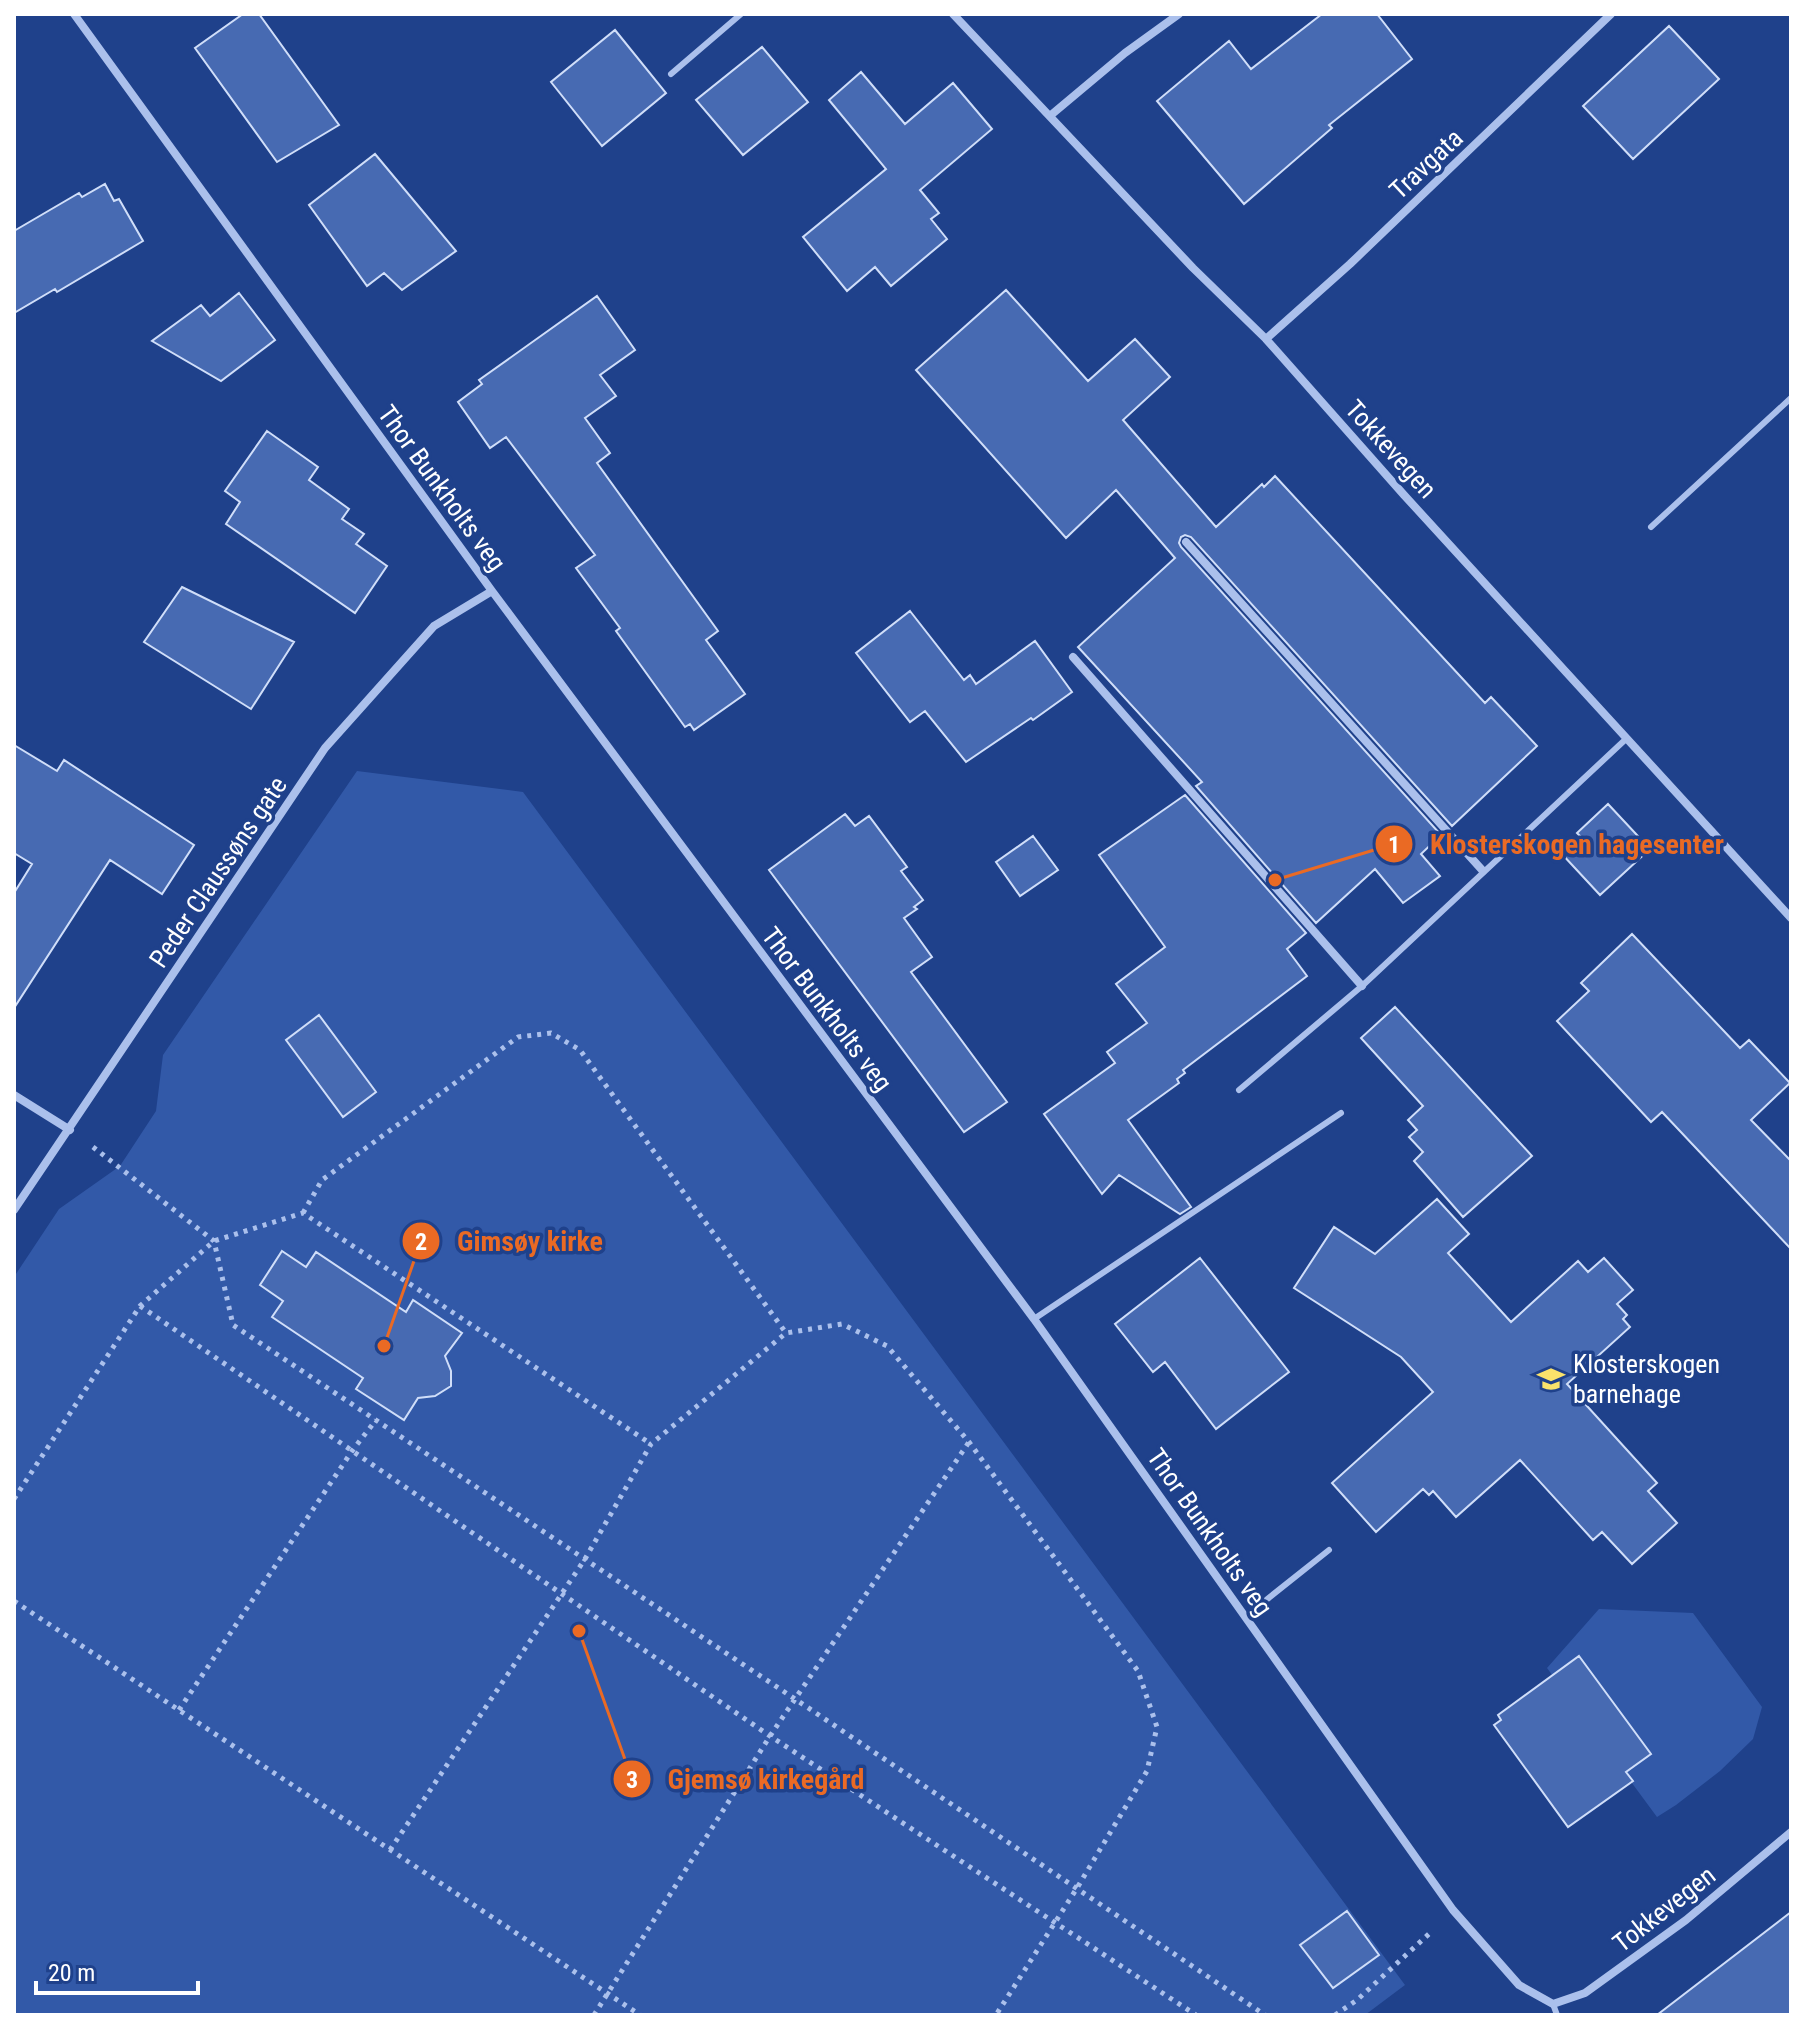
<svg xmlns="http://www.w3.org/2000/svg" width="1805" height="2029" viewBox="0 0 1805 2029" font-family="'Roboto Condensed',sans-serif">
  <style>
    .green { fill: #3259a8 }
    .building { fill: #476ab2; stroke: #d0def9; stroke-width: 2 }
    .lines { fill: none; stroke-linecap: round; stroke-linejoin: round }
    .path { stroke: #abc0ec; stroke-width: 5; stroke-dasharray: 4 6; stroke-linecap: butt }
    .service { stroke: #abc0ec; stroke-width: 6 }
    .minor { stroke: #abc0ec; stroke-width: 8 }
    .labels { text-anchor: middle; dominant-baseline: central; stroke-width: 7; stroke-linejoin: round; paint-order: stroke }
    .street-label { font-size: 26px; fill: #fff; stroke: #1f418b }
    .poi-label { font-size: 26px; fill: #fff; stroke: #1f418b; text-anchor: start }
    .leader { fill: none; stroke: #ea6a24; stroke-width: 3 }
    .callout-dot { fill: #ea6a24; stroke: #1f418b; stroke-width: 3 }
    .mark-label { font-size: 24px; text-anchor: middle; font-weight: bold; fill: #fff }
    .callout-label { font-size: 28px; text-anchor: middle; font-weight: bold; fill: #ea6a24; stroke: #1f418b; stroke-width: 7; stroke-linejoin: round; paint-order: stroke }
  </style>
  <rect width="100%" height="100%" fill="#1f418b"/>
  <!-- green -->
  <path class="green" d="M 357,771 L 523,792 L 1405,1985 L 1365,2015 L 14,2015 L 14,1277 L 59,1209 L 120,1166 L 156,1111 L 163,1055 Z
    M 1599,1609 L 1693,1613 L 1762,1707 L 1753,1739 L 1720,1771 L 1676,1805 L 1657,1817 L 1547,1668 Z"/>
  <!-- building -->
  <path class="building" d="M 243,14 L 259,14 L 339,125 L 277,162 L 195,48 Z
    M 1322,14 L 1377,14 L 1412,59 L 1329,125 L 1332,128 L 1244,204 L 1157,101 L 1229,41 L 1251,69 Z
    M 1669,26 L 1719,79 L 1633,159 L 1583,106 Z
    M 615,30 L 666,93 L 602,146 L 551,82 Z
    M 762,47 L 808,102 L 743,155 L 696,100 Z
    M 861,72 L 905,124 L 953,83 L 992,129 L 920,190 L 939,213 L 931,219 L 947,239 L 891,286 L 875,267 L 847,291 L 803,237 L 886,169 L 829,100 Z
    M 375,154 L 456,251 L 402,290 L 384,273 L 367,286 L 309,205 Z
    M 105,184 L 114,201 L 119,199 L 143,241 L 57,292 L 55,289 L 14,313 L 14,231 L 79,193 L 82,197 Z
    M 1006,290 L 1088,381 L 1135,339 L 1170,377 L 1123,420 L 1216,527 L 1262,484 L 1264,487 L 1275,476 L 1485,703 L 1491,697 L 1537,746 L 1452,826 L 1191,537 L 1185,535 L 1181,537 L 1179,543 L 1181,547 L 1441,835 L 1421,854 L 1440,876 L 1403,903 L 1375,869 L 1316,923 L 1196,786 L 1202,782 L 1078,647 L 1175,558 L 1116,490 L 1066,538 L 916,370 Z
    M 239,293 L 275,340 L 221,381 L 152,341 L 201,305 L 210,316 Z
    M 597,296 L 635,350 L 600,375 L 616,396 L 585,418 L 610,453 L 597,463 L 718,631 L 706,640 L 745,694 L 694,730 L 690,724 L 685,727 L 616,631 L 620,628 L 576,568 L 595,555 L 506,437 L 490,448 L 458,402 L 482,384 L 479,380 Z
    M 267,431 L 318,467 L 309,480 L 349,509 L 342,519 L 364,534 L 356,544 L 387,566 L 355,613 L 226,524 L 240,502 L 225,491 Z
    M 182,587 L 294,642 L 251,709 L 144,642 Z
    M 910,611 L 964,680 L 970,675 L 976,684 L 1035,641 L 1072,692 L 1033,720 L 1031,718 L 966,762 L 925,711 L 910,722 L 856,653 Z
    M 14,745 L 57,771 L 64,760 L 194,845 L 162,894 L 110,860 L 14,1008 L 14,893 L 32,864 L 14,853 Z
    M 1185,795 L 1306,933 L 1287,949 L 1307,976 L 1183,1070 L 1185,1073 L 1177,1079 L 1179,1083 L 1128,1120 L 1191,1207 L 1180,1214 L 1119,1175 L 1102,1194 L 1044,1114 L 1115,1063 L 1107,1052 L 1147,1023 L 1116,984 L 1165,947 L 1099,855 Z
    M 1608,804 L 1650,849 L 1600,895 L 1561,853 L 1580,836 L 1577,833 Z
    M 845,814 L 855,826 L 869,816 L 907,867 L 901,871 L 923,900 L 914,907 L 917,909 L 904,918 L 932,957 L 911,972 L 1007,1102 L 964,1132 L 769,870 Z
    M 1033,836 L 1058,870 L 1020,896 L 996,862 Z
    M 1632,934 L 1740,1048 L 1749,1040 L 1790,1083 L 1751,1120 L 1791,1161 L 1791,1249 L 1662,1112 L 1651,1122 L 1557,1021 L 1589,991 L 1581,983 Z
    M 1395,1007 L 1532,1156 L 1463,1217 L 1414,1161 L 1423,1152 L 1409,1137 L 1417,1130 L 1408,1120 L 1423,1106 L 1361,1038 Z
    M 319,1015 L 376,1092 L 343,1117 L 286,1040 Z
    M 1437,1199 L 1469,1234 L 1448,1253 L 1511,1322 L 1578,1261 L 1588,1272 L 1604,1258 L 1633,1290 L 1617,1304 L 1627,1315 L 1623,1319 L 1630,1327 L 1567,1384 L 1657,1483 L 1648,1491 L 1677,1523 L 1632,1564 L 1602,1532 L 1593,1540 L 1520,1460 L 1456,1517 L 1433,1491 L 1429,1495 L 1423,1489 L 1376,1532 L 1332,1483 L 1433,1392 L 1401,1357 L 1294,1288 L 1334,1227 L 1375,1254 Z
    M 282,1251 L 306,1267 L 316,1252 L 406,1312 L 413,1300 L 462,1333 L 445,1356 L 451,1371 L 451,1386 L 435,1396 L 418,1398 L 404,1420 L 356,1389 L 363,1378 L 272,1317 L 283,1301 L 260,1285 Z
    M 1200,1258 L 1289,1372 L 1216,1429 L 1165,1362 L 1153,1372 L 1115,1324 Z
    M 1579,1656 L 1651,1754 L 1626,1772 L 1633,1781 L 1568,1827 L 1494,1725 L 1501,1720 L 1498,1715 Z
    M 1347,1911 L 1379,1955 L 1333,1988 L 1300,1945 Z
    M 1791,1912 L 1791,2015 L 1657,2015 Z"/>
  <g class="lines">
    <!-- path -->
    <path class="path" d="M 93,1147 L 214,1241 L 233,1325 L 795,1699 L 1265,2015
      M 303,1213 L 322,1180 L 518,1037 L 551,1033 L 580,1050 L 786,1333
      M 140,1306 L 770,1736 L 1196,2015
      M 14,1499 L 140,1306 L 214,1241 L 303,1213 L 651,1444
      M 14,1601 L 640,2015
      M 179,1710 L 352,1451 L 376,1420
      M 390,1850 L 585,1559 L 651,1444 L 786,1333 L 842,1324 L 887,1346 L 969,1442 L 1138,1671 L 1157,1727 L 1147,1771 L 1077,1888 L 996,2015
      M 594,2015 L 770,1736 L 969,1442
      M 1335,2015 L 1357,2000 L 1431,1932"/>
    <!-- service -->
    <path class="service" d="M 671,74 L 741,14
      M 1651,527 L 1791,398
      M 1239,1090 L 1362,986 L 1627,738
      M 1034,1319 L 1341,1113
      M 1246,1616 L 1329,1550
      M 1553,2004 L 1557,2015"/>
    <!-- minor -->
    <path class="minor" d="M 74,14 L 492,591 L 1034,1319 L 1453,1910 L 1519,1985 L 1553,2004 L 1585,1993 L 1686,1920 L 1791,1832
      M 953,14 L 1193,268 L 1266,339 L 1404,495 L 1791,918
      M 1051,115 L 1125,53 L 1179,14
      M 1266,339 L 1350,264 L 1611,14
      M 1186,542 L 1483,871
      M 1073,657 L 1362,986
      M 14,1095 L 70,1130
      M 14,1210 L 325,748 L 434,626 L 492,591"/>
  </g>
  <!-- icons -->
  <defs>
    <g id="school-bare" transform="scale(2.16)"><path d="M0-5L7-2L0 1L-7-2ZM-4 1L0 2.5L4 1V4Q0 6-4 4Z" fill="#fae26b" stroke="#1f418b" stroke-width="2.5" paint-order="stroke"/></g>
  </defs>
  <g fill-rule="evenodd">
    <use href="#school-bare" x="1551" y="1379"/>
  </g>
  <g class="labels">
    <!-- street labels -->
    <g class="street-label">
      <text transform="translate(1426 164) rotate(-43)">Travgata</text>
      <text transform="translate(1391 449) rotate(48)">Tokkevegen</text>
      <text transform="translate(442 488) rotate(54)">Thor Bunkholts veg</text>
      <text transform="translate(218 872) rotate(-56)">Peder Claussøns gate</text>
      <text transform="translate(827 1009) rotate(53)">Thor Bunkholts veg</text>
      <text transform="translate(1210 1532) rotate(55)">Thor Bunkholts veg</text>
      <text transform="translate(1664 1909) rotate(-38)">Tokkevegen</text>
    </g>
    <!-- poi labels -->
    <g class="poi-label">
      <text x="1573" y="1364">Klosterskogen<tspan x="1573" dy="30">barnehage</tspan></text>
    </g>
  </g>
  <!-- callouts -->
  <path class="leader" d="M1275 880L1394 844M384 1346L421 1241M579 1631L632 1779"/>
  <g class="callout-dot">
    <circle cx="1275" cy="880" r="8"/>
    <circle cx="384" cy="1346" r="8"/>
    <circle cx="579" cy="1631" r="8"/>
    <circle cx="1394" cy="844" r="20"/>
    <circle cx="421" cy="1241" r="20"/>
    <circle cx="632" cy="1779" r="20"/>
  </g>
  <g class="mark-label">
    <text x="1394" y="853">1</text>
    <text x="421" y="1250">2</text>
    <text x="632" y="1788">3</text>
  </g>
  <g class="callout-label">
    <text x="1577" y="854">Klosterskogen hagesenter</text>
    <text x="530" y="1251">Gimsøy kirke</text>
    <text x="766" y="1789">Gjemsø kirkegård</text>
  </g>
  <!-- border -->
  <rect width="1805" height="2029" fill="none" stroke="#ffffff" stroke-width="32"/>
  <!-- scale -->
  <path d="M36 1981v12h162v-12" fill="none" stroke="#ffffff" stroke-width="4"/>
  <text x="48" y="1981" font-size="24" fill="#ffffff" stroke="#1f418b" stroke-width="6" paint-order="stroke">20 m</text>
</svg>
